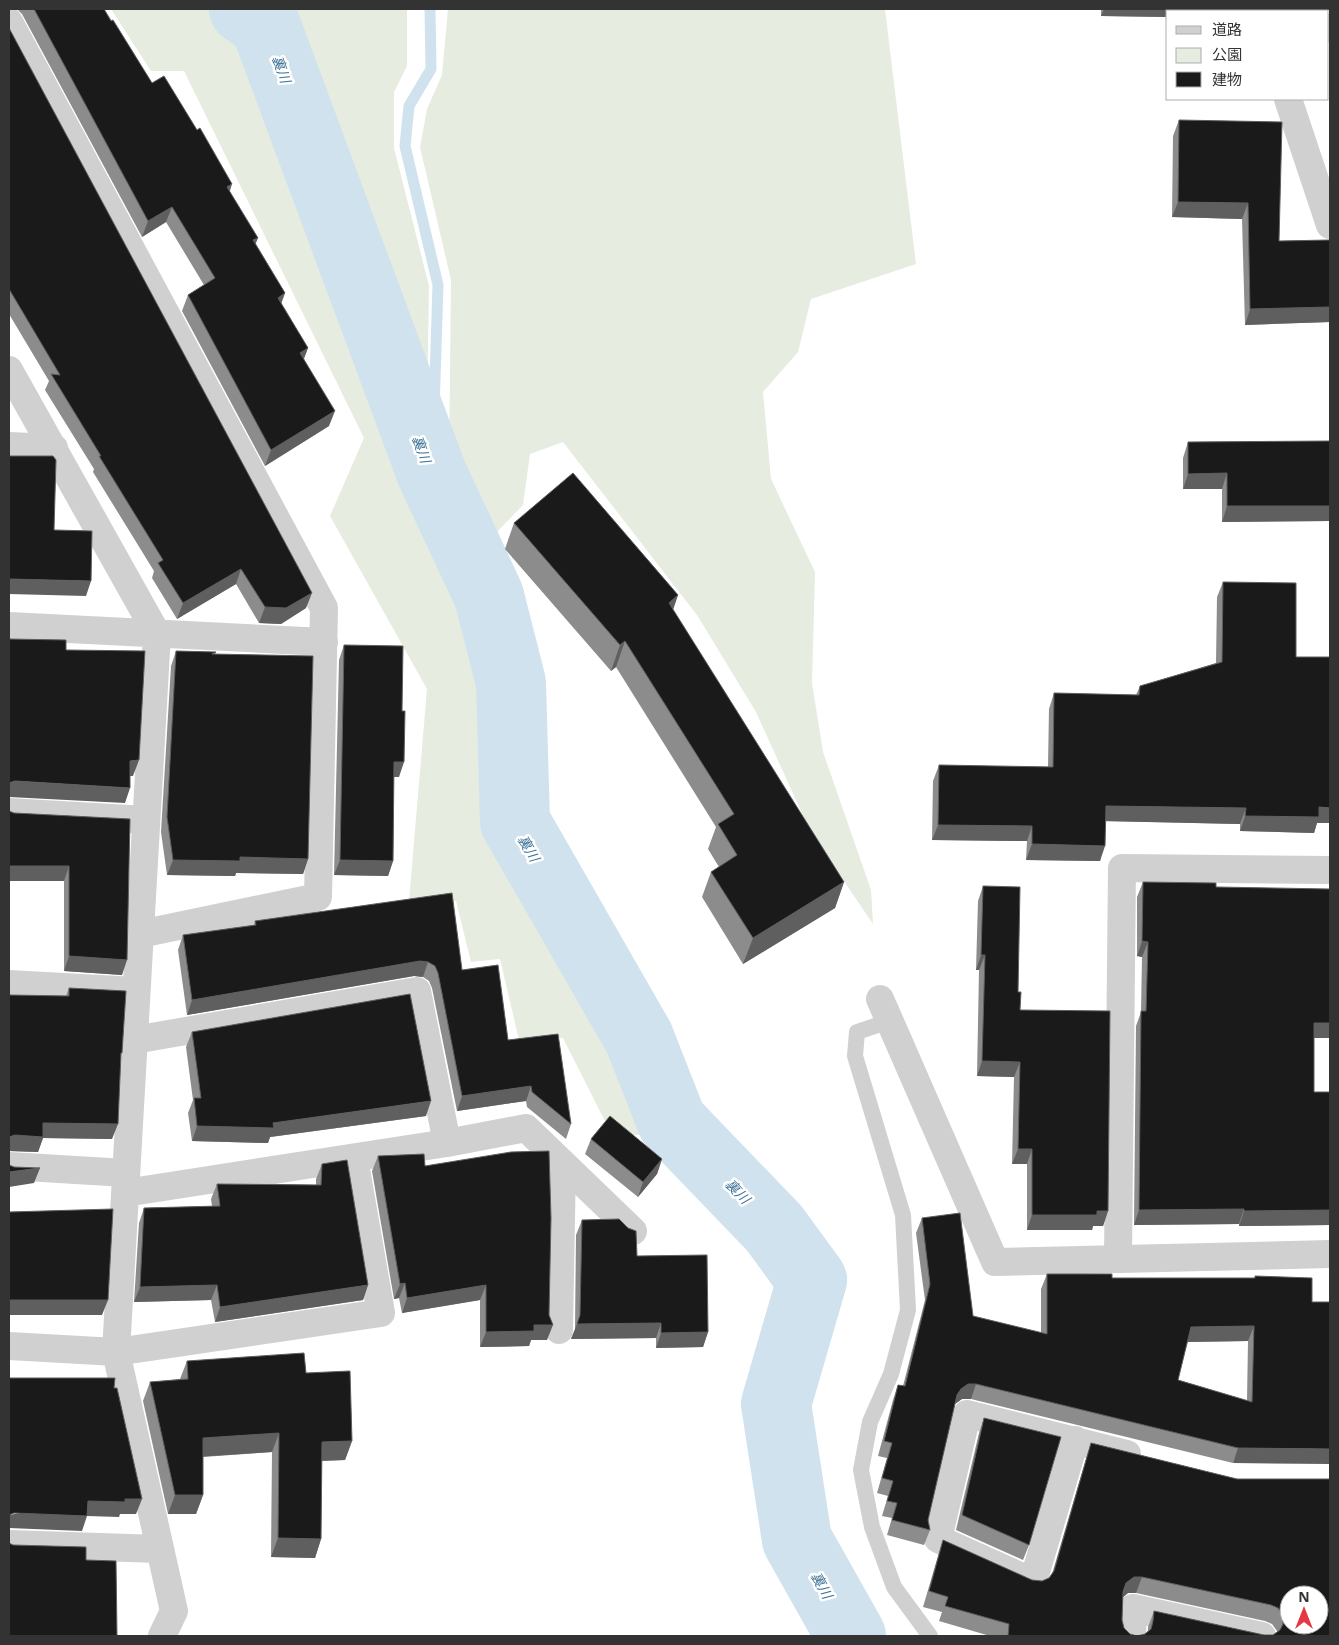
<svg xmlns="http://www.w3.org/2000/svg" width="1339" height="1645" viewBox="0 0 1339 1645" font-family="'Noto Sans','Noto Sans JP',sans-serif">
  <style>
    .green { fill: #e6ecdf }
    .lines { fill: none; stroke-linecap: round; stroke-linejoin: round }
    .stream { stroke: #cfe2ee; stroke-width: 11 }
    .river { stroke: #cfe2ee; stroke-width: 70 }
    .service { stroke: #d0d0d0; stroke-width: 16 }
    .minor { stroke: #d0d0d0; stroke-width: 28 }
    .wall { fill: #8c8c8c; fill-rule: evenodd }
    .shaded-wall { fill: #5f5f5f }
    .building { fill: #1a1a1a; stroke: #5f5f5f; fill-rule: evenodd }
    .labels { text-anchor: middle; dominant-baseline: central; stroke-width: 5; stroke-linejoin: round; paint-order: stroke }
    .water-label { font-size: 14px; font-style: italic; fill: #3f7597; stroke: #fff }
  </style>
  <rect width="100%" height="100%" fill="#fff"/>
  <!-- green -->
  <path class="green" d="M 111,9 L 216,9 L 255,35 L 416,475 L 478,598 L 492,692 L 503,824 L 534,897 L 613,1025 L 655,1135 L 612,1135 L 563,1038 L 519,1040 L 500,959 L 471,962 L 456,901 L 409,901 L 427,689 L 330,516 L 364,438 L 184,71 L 151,71 Z
    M 285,9 L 407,9 L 407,66 L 394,92 L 394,148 L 429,286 L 427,411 L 392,306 Z
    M 448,9 L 885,9 L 916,264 L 811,299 L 798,352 L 763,392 L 771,479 L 815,572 L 812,683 L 823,752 L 871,890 L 873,924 L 810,831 L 756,712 L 697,615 L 563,442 L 530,454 L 523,505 L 493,536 L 449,470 L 451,280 L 420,147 L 427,109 L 442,75 Z"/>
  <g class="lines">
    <!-- stream -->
    <path class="stream" d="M 430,9 L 431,69 L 409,106 L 405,146 L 438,285 L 432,474"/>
    <!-- river -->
    <path class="river" d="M 244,9 L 265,24 L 432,474 L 489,596 L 511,683 L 515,822 L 639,1038 L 672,1122 L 774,1228 L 812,1280 L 776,1404 L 797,1540 L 851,1636"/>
    <!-- service -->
    <path class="service" d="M 890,1021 L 857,1032 L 855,1056 L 903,1215 L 908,1310 L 891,1374 L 870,1422 L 861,1470 L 872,1527 L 894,1587 L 930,1636"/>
    <!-- minor -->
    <path class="minor" d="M 1257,9 L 1258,11
      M 9,22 L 324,608 L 318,897 L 140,934
      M 1328,28 L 1330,28
      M 1288,99 L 1330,225
      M 9,370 L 157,634 L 116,1352 L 174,1611 L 162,1636
      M 9,446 L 54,448
      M 9,626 L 324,642
      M 9,812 L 146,820
      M 9,984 L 136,991
      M 880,999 L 995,1262 L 1330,1254
      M 134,1040 L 417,991 L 447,1143
      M 9,1166 L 126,1173
      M 125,1193 L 447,1143 L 526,1128 L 633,1231
      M 1118,1259 L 1122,868 L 1330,870
      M 559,1330 L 562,1163
      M 9,1346 L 116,1352 L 381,1313 L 354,1158
      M 1075,1440 L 1033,1582 L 938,1539 L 967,1414 L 1127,1454
      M 9,1544 L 159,1549
      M 1132,1636 L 1133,1608 L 1262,1636"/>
  </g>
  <!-- wall -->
  <path class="wall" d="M 17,9 L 104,9 L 152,83 L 230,192 L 256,244 L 285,293 L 281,304 L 308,348 L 304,359 L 329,426 L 265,466 L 182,311 L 188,295 L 204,285 L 166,222 L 142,237 L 22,14 Z
    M 1101,9 L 1206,9 L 1206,11 L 1168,11 L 1168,17 L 1101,16 Z
    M 9,28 L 306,608 L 281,624 L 259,623 L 236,584 L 177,619 L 152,578 L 154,571 L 93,472 L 94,469 L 45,390 L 49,381 L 9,314 Z
    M 1179,120 L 1279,241 L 1330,240 L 1330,322 L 1245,325 L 1242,219 L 1172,217 L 1173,136 Z
    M 1330,441 L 1330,521 L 1222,522 L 1222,489 L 1183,489 L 1183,458 L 1188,442 Z
    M 514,523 L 678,595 L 673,610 L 844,882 L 835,908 L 743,964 L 702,897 L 711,872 L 719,867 L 708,849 L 716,827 L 616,667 L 611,671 L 505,549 Z
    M 1223,582 L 1296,657 L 1317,823 L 1314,833 L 1240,831 L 1240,824 L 1106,821 L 1100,861 L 1026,860 L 1027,841 L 932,840 L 933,781 L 939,765 L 1048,767 L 1049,709 L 1054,693 L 1136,695 L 1140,686 L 1216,663 L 1217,597 Z
    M 344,645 L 399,777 L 394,777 L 393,861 L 388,876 L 334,875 L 339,660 Z
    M 176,651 L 216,652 L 215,654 L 308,859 L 303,874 L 236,873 L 235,876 L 167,875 L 161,832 L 171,666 Z
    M 14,813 L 130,819 L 122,975 L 64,971 L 64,881 Z
    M 1143,882 L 1216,887 L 1330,1038 L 1314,1038 L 1314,1092 L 1330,1092 L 1330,1225 L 1239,1226 L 1239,1224 L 1134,1225 L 1136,1026 L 1141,1012 L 1142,957 L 1137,956 L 1137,897 Z
    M 983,886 L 1018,992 L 1020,1010 L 1108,1211 L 1103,1226 L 1093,1226 L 1092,1230 L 1027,1230 L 1027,1164 L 1012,1164 L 1014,1077 L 977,1076 L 979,970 L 976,970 L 978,901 Z
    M 255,921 L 462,970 L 508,1040 L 571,1124 L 566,1139 L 527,1107 L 526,1101 L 457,1111 L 432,988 L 429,981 L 423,977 L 414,976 L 187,1015 L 178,950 L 183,935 L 254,925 Z
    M 69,988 L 121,1057 L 112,1139 L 43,1138 L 38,1152 L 9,1151 L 9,995 L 66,996 Z
    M 192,1032 L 426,1116 L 270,1137 L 268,1143 L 192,1141 L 188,1113 L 193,1100 L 186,1047 Z
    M 591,1139 L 662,1159 L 657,1174 L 638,1197 L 585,1154 Z
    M 378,1156 L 425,1166 L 547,1340 L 531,1340 L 529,1346 L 480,1347 L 480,1300 L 402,1313 L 399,1298 L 394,1299 L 372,1171 Z
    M 322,1164 L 368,1285 L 363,1300 L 215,1322 L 211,1300 L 134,1302 L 139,1223 L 144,1208 L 212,1206 L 211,1199 L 217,1184 L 316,1185 L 316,1179 Z
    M 922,1218 L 973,1316 L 1041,1333 L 1041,1289 L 1047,1274 L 1112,1278 L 1312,1278 L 1233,1463 L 971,1399 L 962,1399 L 955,1404 L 928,1520 L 930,1530 L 924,1545 L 887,1535 L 892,1518 L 882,1516 L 888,1496 L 877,1493 L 887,1458 L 878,1456 L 893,1400 L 898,1385 L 903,1386 L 925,1300 L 916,1233 ZM 1248,1341 L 1247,1401 L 1178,1380 L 1187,1342 Z
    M 582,1220 L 637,1256 L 708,1332 L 703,1347 L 656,1348 L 656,1338 L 571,1339 L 575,1330 L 576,1235 Z
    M 187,1361 L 306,1373 L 352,1441 L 345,1460 L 322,1461 L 321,1539 L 315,1558 L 271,1557 L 272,1452 L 203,1457 L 203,1495 L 196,1514 L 168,1514 L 143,1401 L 150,1382 L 180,1379 Z
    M 984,1418 L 1029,1545 L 1023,1560 L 956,1530 L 979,1433 Z
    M 1091,1443 L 1237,1479 L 1330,1636 L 990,1636 L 939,1621 L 942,1612 L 923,1607 L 938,1556 L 943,1540 L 1032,1580 L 1042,1581 L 1049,1578 L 1052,1574 L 1086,1459 ZM 1128,1593 L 1136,1593 L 1265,1621 L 1272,1624 L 1277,1631 L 1277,1632 L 1273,1635 L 1264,1635 L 1154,1611 L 1148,1627 L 1148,1631 L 1145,1634 L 1137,1636 L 1130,1634 L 1124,1628 L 1122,1620 L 1123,1597 Z"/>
  <!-- shaded-wall -->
  <path class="shaded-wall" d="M 1104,9 L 1206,9 L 1206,11 L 1168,11 L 1168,17 L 1101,16 Z
    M 232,184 L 227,200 L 227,187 Z
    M 1178,202 L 1248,203 L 1242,219 L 1172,217 Z
    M 172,207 L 166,222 L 142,237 L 148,221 Z
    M 258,238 L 252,253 L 253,240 Z
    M 285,293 L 279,309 L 278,298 Z
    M 1330,307 L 1330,322 L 1245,325 L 1250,309 Z
    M 308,348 L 302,363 L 300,353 Z
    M 335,411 L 329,426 L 265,466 L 271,450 Z
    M 1227,473 L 1222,489 L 1183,489 L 1188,474 Z
    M 1227,506 L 1330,506 L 1330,521 L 1222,522 Z
    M 241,569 L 236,584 L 177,619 L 183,603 Z
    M 9,579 L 91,581 L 86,596 L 9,594 Z
    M 312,593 L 306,608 L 281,624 L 259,623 L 265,607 Z
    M 678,595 L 669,621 L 669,603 Z
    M 625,641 L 616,667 L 611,671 L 620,645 Z
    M 139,760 L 133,776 L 125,776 L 130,761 Z
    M 394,762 L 404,762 L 399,777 L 389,777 Z
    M 15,781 L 130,788 L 125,803 L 9,797 L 9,783 Z
    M 1106,806 L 1246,808 L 1240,824 L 1100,821 Z
    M 1319,807 L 1330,808 L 1330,823 L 1317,823 L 1314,833 L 1240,831 L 1245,816 Z
    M 938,825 L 1032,826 L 1027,841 L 932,840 Z
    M 1032,844 L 1105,846 L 1100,861 L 1026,860 Z
    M 240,857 L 308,859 L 303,874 L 236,873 L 235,876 L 167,875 L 173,860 Z
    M 340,860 L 393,861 L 388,876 L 334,875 Z
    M 9,866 L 69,866 L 64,881 L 9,881 Z
    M 844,882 L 835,908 L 743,964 L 753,938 Z
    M 1142,941 L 1148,942 L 1142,957 L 1137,956 Z
    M 981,955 L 985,955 L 979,970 L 976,970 Z
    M 69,956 L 127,960 L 122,975 L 64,971 Z
    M 420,961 L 428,962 L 423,977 L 414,976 L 187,1015 L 192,1000 Z
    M 1314,1023 L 1330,1023 L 1330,1038 L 1309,1038 Z
    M 982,1061 L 1020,1062 L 1014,1077 L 977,1076 Z
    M 531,1086 L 526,1101 L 457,1111 L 462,1096 Z
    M 431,1101 L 426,1116 L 270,1137 L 268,1143 L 192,1141 L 197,1126 L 273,1123 Z
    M 43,1123 L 118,1124 L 112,1139 L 43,1138 L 38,1152 L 9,1151 L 9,1137 Z
    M 1018,1149 L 1032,1149 L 1027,1164 L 1012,1164 Z
    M 662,1159 L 657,1174 L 638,1197 L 643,1182 Z
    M 40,1168 L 34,1183 L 9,1187 L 9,1172 Z
    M 1244,1209 L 1239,1224 L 1134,1225 L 1139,1210 Z
    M 1330,1210 L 1330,1225 L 1239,1226 L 1244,1211 Z
    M 1097,1211 L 1108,1211 L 1103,1226 L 1093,1226 L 1092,1230 L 1027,1230 L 1032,1215 Z
    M 405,1283 L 399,1298 L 394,1299 L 400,1284 Z
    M 217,1285 L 211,1300 L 134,1302 L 140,1287 Z
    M 368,1285 L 363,1300 L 215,1322 L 220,1307 Z
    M 486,1285 L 480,1300 L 402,1313 L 407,1298 Z
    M 9,1300 L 108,1300 L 102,1315 L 9,1315 Z
    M 661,1323 L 656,1338 L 571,1339 L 577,1324 Z
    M 534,1325 L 553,1325 L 547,1340 L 531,1340 L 529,1346 L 480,1347 L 486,1332 Z
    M 1254,1326 L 1248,1341 L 1185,1342 L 1191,1327 Z
    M 708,1332 L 703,1347 L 656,1348 L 661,1333 Z
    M 968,1384 L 976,1384 L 971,1399 L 962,1399 L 955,1404 L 957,1395 L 961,1389 Z
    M 279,1433 L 272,1452 L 196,1457 L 203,1438 Z
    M 352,1441 L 345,1460 L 315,1461 L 322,1442 Z
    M 1238,1448 L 1330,1449 L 1330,1464 L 1233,1463 Z
    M 175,1495 L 203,1495 L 196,1514 L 168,1514 Z
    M 125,1499 L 142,1499 L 136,1514 L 120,1514 L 119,1517 L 87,1516 L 82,1531 L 9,1528 L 9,1515 L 88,1501 Z
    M 278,1538 L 321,1539 L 315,1558 L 271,1557 Z
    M 1134,1577 L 1142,1577 L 1136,1593 L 1128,1593 L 1121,1599 L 1126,1583 Z"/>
  <!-- building -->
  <path class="building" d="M 34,9 L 104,9 L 111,21 L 113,20 L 152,83 L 164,76 L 197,130 L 200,128 L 232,184 L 227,187 L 258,238 L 253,240 L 285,293 L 278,298 L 308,348 L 300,353 L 335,411 L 271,450 L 188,295 L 215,278 L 172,207 L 148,221 Z
    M 9,28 L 312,593 L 286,608 L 265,607 L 241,569 L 183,603 L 158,563 L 163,560 L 99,456 L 101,456 L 51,374 L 60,375 L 9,289 Z
    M 1179,120 L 1282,122 L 1279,241 L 1330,240 L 1330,307 L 1250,309 L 1248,203 L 1178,202 Z
    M 1330,441 L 1330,506 L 1227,506 L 1227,473 L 1188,474 L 1188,442 Z
    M 9,456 L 53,456 L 56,460 L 54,530 L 92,531 L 91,581 L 9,579 Z
    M 573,473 L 678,595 L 669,603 L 844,882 L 753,938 L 711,872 L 737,855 L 718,824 L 734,814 L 625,641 L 620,645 L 514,523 Z
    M 1223,582 L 1296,583 L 1296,657 L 1330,657 L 1330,808 L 1319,807 L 1319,817 L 1245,816 L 1246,808 L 1106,806 L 1105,846 L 1032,844 L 1032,826 L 938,825 L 939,765 L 1053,767 L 1054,693 L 1139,695 L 1140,686 L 1222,662 Z
    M 9,639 L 66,640 L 66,650 L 145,651 L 139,760 L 130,761 L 130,788 L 15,781 L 9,783 Z
    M 344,645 L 403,646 L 402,711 L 405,711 L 404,762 L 394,762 L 393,861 L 340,860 Z
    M 176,651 L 216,652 L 212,654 L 313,656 L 308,859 L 240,857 L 240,861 L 173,860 L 167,817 Z
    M 9,811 L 14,813 L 130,819 L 127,960 L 69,956 L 69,866 L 9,866 Z
    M 1143,882 L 1216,883 L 1216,887 L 1330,889 L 1330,1023 L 1314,1023 L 1314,1092 L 1330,1092 L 1330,1210 L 1244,1211 L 1244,1209 L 1139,1210 L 1141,1011 L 1146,1011 L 1148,942 L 1142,941 Z
    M 983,886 L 1020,887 L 1018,992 L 1021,992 L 1020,1010 L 1110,1011 L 1108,1211 L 1097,1211 L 1097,1215 L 1032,1215 L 1032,1149 L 1018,1149 L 1020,1062 L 982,1061 L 985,955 L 981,955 Z
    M 452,893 L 462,970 L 498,965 L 508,1040 L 558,1034 L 571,1124 L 532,1092 L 531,1086 L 462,1096 L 438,973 L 435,966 L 428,962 L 420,961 L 192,1000 L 183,935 L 256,925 L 255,921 Z
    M 69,988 L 126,991 L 122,1053 L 121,1053 L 118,1124 L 43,1123 L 43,1137 L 15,1135 L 9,1137 L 9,995 L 69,996 Z
    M 410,994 L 431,1101 L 273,1123 L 274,1128 L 197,1126 L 194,1098 L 201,1098 L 192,1032 Z
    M 610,1116 L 662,1159 L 643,1182 L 591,1139 Z
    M 549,1151 L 551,1218 L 549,1315 L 553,1325 L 534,1325 L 534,1331 L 486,1332 L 486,1285 L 407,1298 L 405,1283 L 400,1284 L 378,1156 L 424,1154 L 425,1166 L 511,1152 Z
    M 347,1160 L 368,1285 L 220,1307 L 217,1285 L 140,1287 L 144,1208 L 220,1206 L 217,1184 L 321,1185 L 322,1164 Z
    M 9,1165 L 14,1167 L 40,1168 L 9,1172 Z
    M 113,1209 L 108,1300 L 9,1300 L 9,1212 Z
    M 960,1213 L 973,1316 L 1047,1334 L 1047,1274 L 1112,1274 L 1112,1278 L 1255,1278 L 1255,1276 L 1312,1278 L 1312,1302 L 1330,1302 L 1330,1449 L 1238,1448 L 976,1384 L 968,1384 L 961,1389 L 957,1395 L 928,1520 L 930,1530 L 892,1520 L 897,1503 L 887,1501 L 893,1481 L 882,1478 L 892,1443 L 884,1441 L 898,1385 L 905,1386 L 930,1284 L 922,1218 ZM 1254,1326 L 1252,1402 L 1178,1380 L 1191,1327 Z
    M 619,1219 L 628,1228 L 636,1231 L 637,1256 L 707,1255 L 708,1332 L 661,1333 L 661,1323 L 577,1324 L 580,1315 L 582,1220 Z
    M 304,1353 L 306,1373 L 350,1371 L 352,1441 L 322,1442 L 321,1539 L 278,1538 L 279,1433 L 203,1438 L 203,1495 L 175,1495 L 150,1382 L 188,1379 L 187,1361 Z
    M 9,1378 L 115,1378 L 114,1388 L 117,1388 L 142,1499 L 125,1499 L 125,1502 L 88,1501 L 87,1516 L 14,1513 L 9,1515 Z
    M 984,1418 L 1061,1437 L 1029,1545 L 962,1515 Z
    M 1091,1443 L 1237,1479 L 1330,1479 L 1330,1636 L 1008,1636 L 1009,1624 L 945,1606 L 948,1597 L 929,1591 L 943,1540 L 1032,1580 L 1042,1581 L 1049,1578 L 1054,1571 ZM 1134,1577 L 1142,1577 L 1271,1605 L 1278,1608 L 1282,1615 L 1283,1624 L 1280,1630 L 1273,1635 L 1264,1635 L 1154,1611 L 1153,1621 L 1151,1629 L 1145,1634 L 1137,1636 L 1130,1634 L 1124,1628 L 1122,1620 L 1123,1592 L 1126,1583 ZM 1289,1595 L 1319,1595 L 1319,1625 L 1289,1625 Z
    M 9,1543 L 13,1545 L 86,1547 L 86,1560 L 116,1561 L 117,1636 L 9,1636 Z"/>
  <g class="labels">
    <!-- water labels -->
    <g class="water-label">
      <text transform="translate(282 69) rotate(70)">裏川</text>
      <text transform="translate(422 449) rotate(70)">裏川</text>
      <text transform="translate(529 848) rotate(60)">裏川</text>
      <text transform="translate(738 1191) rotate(46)">裏川</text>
      <text transform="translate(822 1585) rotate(61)">裏川</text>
    </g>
  </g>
  <!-- border -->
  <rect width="1339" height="1645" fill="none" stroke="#333333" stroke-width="20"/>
  <!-- legend -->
  <rect x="1166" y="10" width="162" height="90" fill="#ffffff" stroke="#adadad"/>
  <rect x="1176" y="26" width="25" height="8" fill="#d0d0d0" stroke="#adadad"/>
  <text x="1212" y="35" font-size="15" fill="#333333">道路</text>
  <rect x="1176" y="48" width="25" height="15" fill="#e6ecdf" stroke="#adadad"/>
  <text x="1212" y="60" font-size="15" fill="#333333">公園</text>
  <rect x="1176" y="72" width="25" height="15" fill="#1a1a1a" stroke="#adadad"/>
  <text x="1212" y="85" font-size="15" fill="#333333">建物</text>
  <!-- north arrow -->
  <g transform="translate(1304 1610)"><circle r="24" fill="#ffffff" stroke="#adadad"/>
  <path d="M0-4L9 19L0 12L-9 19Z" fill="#e63946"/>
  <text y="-8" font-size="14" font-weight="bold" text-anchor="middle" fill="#333333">N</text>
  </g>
</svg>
